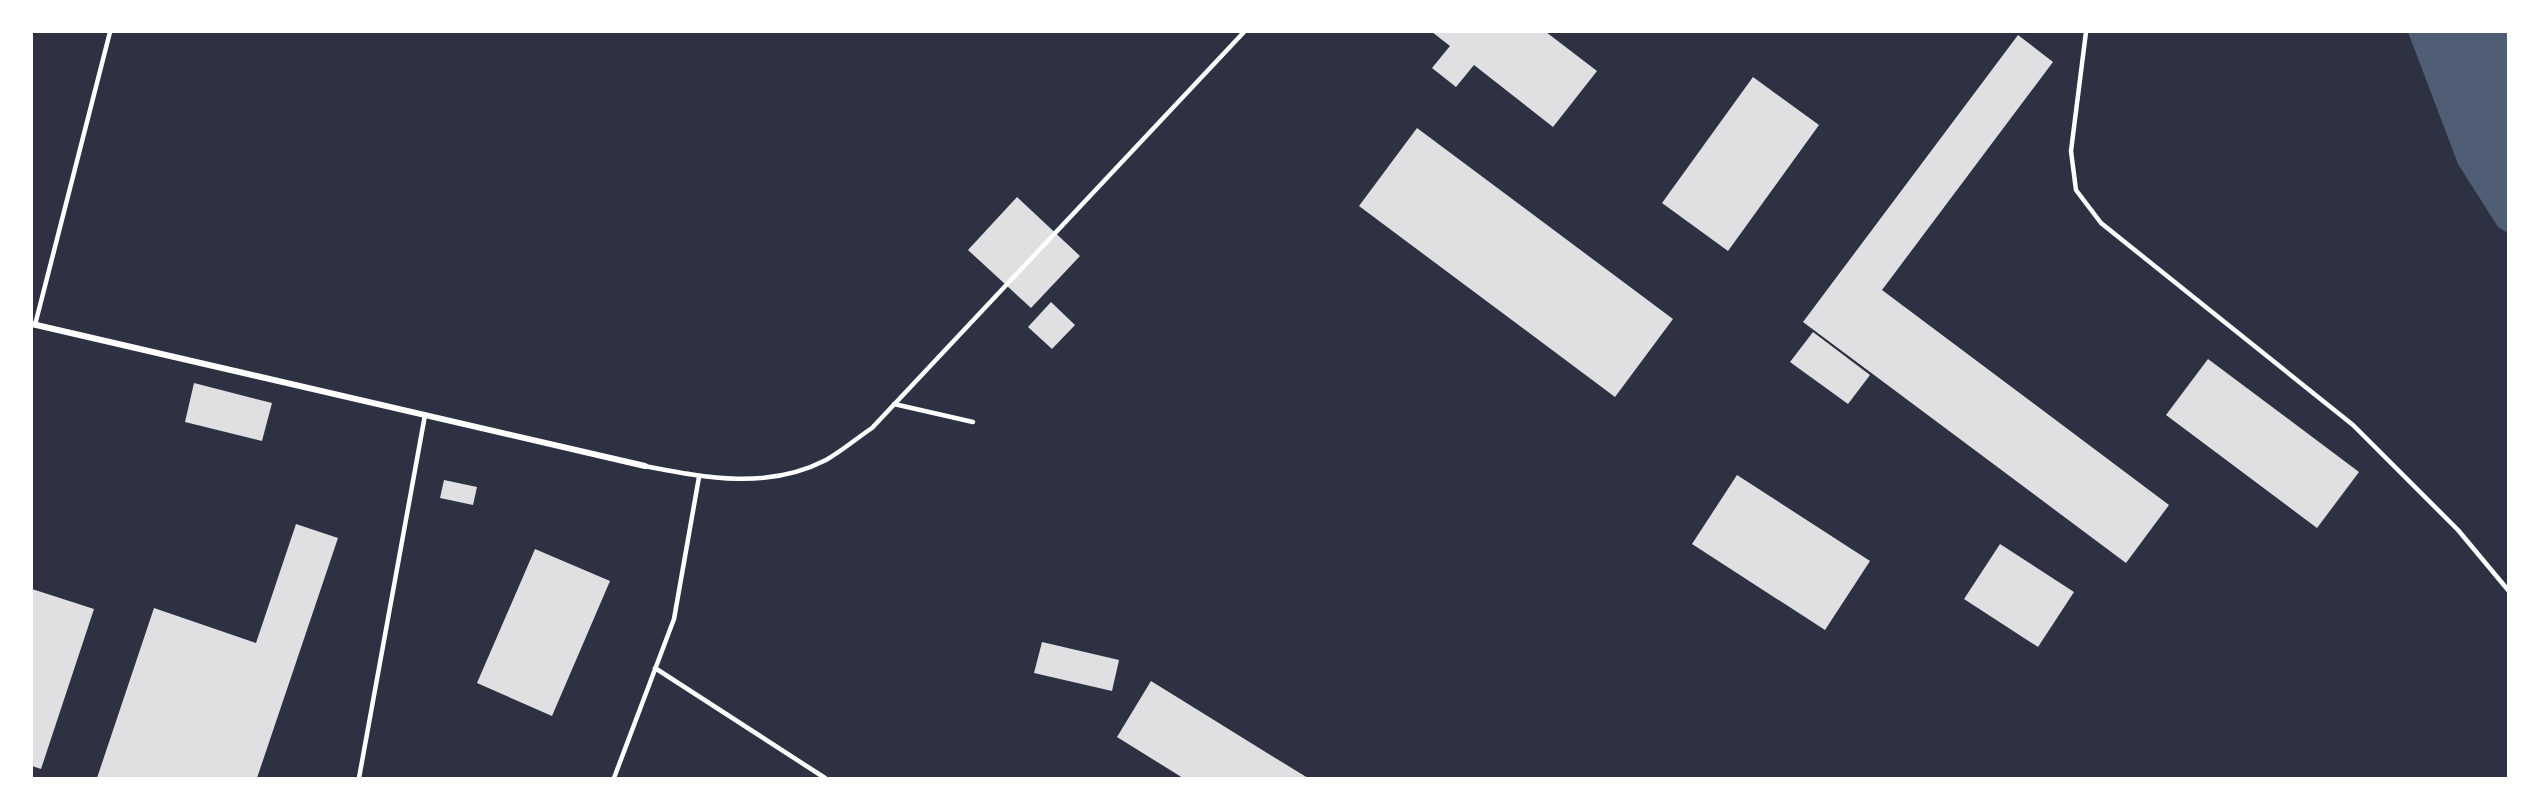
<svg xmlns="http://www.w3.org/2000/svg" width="2540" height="810" viewBox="0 0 2540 810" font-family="'Source Sans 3',sans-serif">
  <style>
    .water { fill: #4f5d75 }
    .building { fill: #e0e0e3 }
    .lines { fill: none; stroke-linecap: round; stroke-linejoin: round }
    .service { stroke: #fff; stroke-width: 4.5 }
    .minor { stroke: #fff; stroke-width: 6 }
  </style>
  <rect width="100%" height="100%" fill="#2d3142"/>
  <!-- water -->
  <path class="water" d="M 2408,32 L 2508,32 L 2508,233 L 2498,227 L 2458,164 Z"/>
  <!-- building -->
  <path class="building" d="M 1432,32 L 1546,32 L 1597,71 L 1553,127 L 1474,65 L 1456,87 L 1432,68 L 1450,46 Z
    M 2018,35 L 2053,62 L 1882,290 L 2169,505 L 2126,563 L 1803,322 Z
    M 1753,77 L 1819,125 L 1728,251 L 1662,203 Z
    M 1417,128 L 1673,319 L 1615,397 L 1359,206 Z
    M 1017,197 L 1080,256 L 1031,308 L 968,250 Z
    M 1051,302 L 1075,325 L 1052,349 L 1028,327 Z
    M 1813,332 L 1870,375 L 1848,404 L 1790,362 Z
    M 2208,359 L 2359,472 L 2317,528 L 2166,415 Z
    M 194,383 L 272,403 L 262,441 L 185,422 Z
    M 1737,475 L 1870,561 L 1825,630 L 1692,544 Z
    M 444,480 L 477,487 L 473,505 L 440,498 Z
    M 296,524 L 338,538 L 257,778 L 97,778 L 154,608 L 256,643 Z
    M 2000,544 L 2074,592 L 2038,647 L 1964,599 Z
    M 535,549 L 610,581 L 552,716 L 477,683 Z
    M 32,589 L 94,609 L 41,769 L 32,766 Z
    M 1042,642 L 1119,660 L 1112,691 L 1034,673 Z
    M 1151,681 L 1272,756 L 1308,778 L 1183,778 L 1117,737 Z"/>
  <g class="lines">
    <!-- service -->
    <path class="service" d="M 2086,32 L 2071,151 L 2076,190 L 2101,223 L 2353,425 L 2458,530 L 2508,590
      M 35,325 L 110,32
      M 894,404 L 973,422
      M 645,466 C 707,478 768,490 826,460 C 842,451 857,438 872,428 L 1244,32
      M 655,668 L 825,778
      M 359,778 L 425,415
      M 614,778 L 674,619 L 699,477"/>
    <!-- minor -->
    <path class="minor" d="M 32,324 L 645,466"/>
  </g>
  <!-- border -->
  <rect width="2540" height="810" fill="none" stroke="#ffffff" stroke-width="66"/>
</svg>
